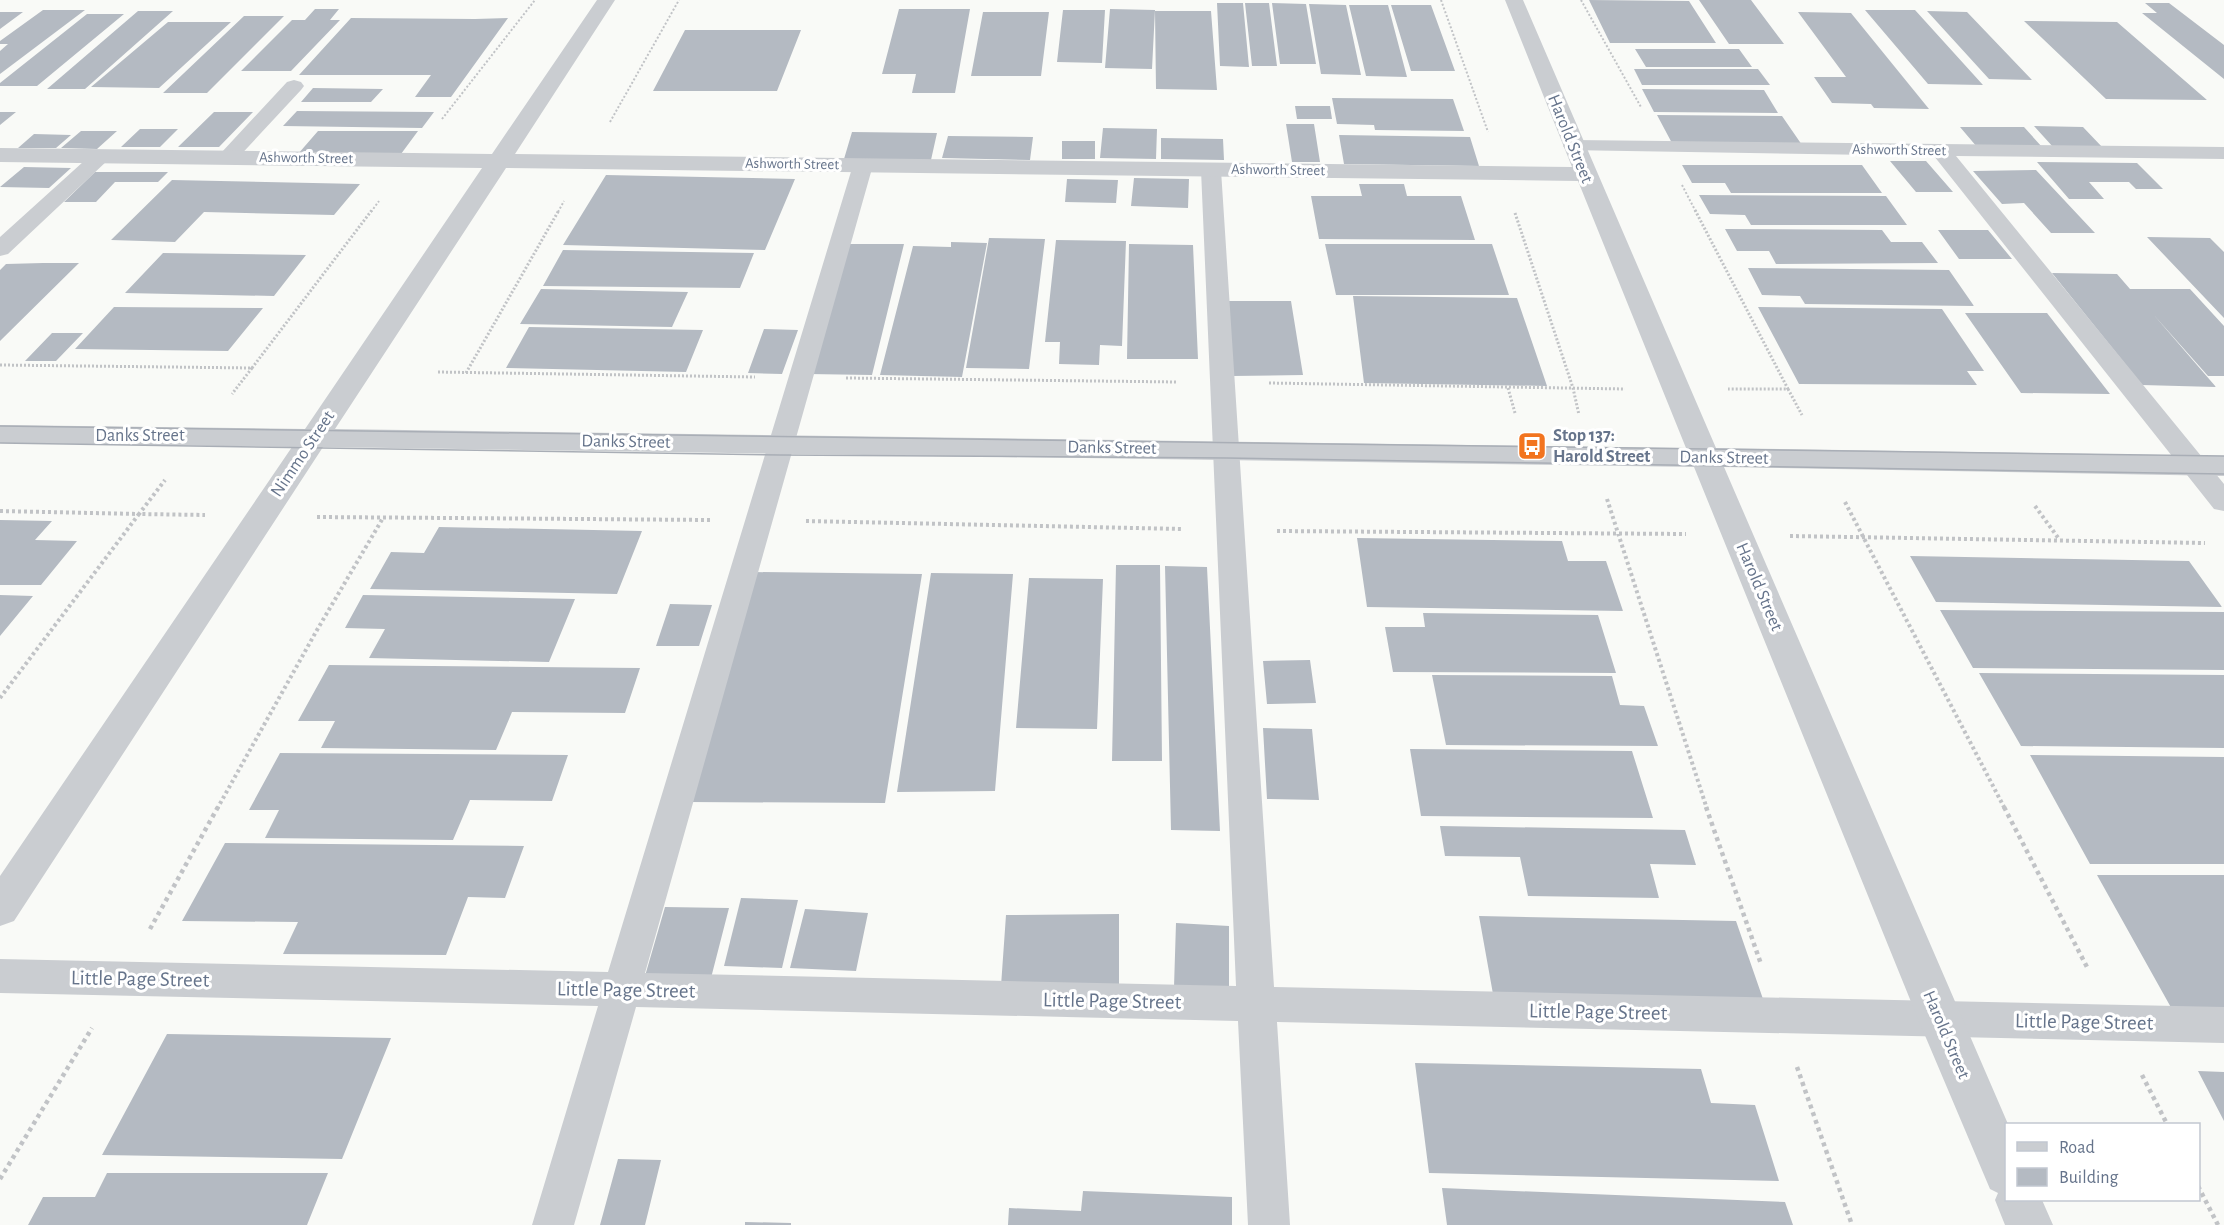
<svg xmlns="http://www.w3.org/2000/svg" width="2224" height="1225" viewBox="0 0 2224 1225" font-family="'Alegreya Sans',sans-serif">
  <style>
    .building { fill: #b4bac2 }
    .lines { fill: none; stroke-linecap: round; stroke-linejoin: round }
    .path-far3 { stroke: #c1c3c6; stroke-width: 2; stroke-dasharray: 2 2; stroke-linecap: butt }
    .path-far2 { stroke: #c1c3c6; stroke-width: 3; stroke-dasharray: 2 2; stroke-linecap: butt }
    .path-far1 { stroke: #c1c3c6; stroke-width: 4; stroke-dasharray: 3 3; stroke-linecap: butt }
    .path { stroke: #c1c3c6; stroke-width: 4.5; stroke-dasharray: 4 4; stroke-linecap: butt }
    .lane { fill: #cacdd1; fill-rule: evenodd }
    .street { fill: #cacdd1; fill-rule: evenodd }
    .tram { stroke: #a9aeb6; stroke-width: 1.5 }
    .labels { text-anchor: middle; dominant-baseline: central; stroke-width: 6; stroke-linejoin: round; paint-order: stroke }
    .far-street-label { font-size: 15px; fill: #66748b; stroke: #fff }
    .street-label { font-size: 18px; fill: #66748b; stroke: #fff }
    .poi-label { font-size: 18px; font-weight: bold; fill: #66748b; stroke: #fff; text-anchor: start }
    .near-street-label { font-size: 21px; fill: #66748b; stroke: #fff }
  </style>
  <rect width="100%" height="100%" fill="#f9faf7"/>
  <!-- building -->
  <path class="building" d="M 1589,0 L 1689,1 L 1716,43 L 1610,43 Z
    M 1699,0 L 1751,0 L 1784,44 L 1729,44 Z
    M 1217,3 L 1243,3 L 1249,67 L 1220,66 Z
    M 1245,3 L 1269,3 L 1277,66 L 1252,66 Z
    M 1272,3 L 1306,4 L 1316,64 L 1280,64 Z
    M 2145,3 L 2169,3 L 2224,45 L 2224,79 L 2142,13 L 2157,13 Z
    M 1309,4 L 1346,5 L 1361,75 L 1321,74 Z
    M 1349,5 L 1388,5 L 1407,77 L 1366,76 Z
    M 1391,5 L 1431,5 L 1455,71 L 1411,71 Z
    M 315,9 L 339,9 L 330,20 L 340,20 L 291,71 L 241,71 L 292,20 L 305,20 Z
    M 899,9 L 970,9 L 955,93 L 912,93 L 916,74 L 882,74 Z
    M 1110,9 L 1155,10 L 1152,69 L 1105,68 Z
    M 43,10 L 85,10 L 0,74 L 0,51 L 8,44 L 0,44 L 0,41 Z
    M 1063,10 L 1105,10 L 1102,63 L 1057,62 Z
    M 1865,10 L 1915,10 L 1983,85 L 1928,84 Z
    M 138,11 L 173,11 L 85,89 L 47,89 Z
    M 1155,11 L 1211,11 L 1217,90 L 1156,89 Z
    M 1927,11 L 1967,12 L 2032,80 L 1989,79 Z
    M 0,12 L 23,12 L 0,29 Z
    M 983,12 L 1049,12 L 1041,76 L 971,76 Z
    M 1798,12 L 1851,13 L 1929,109 L 1874,108 L 1871,104 L 1832,103 L 1814,77 L 1846,77 Z
    M 87,14 L 124,14 L 37,86 L 0,86 L 0,83 Z
    M 244,16 L 284,16 L 207,93 L 163,93 Z
    M 351,18 L 475,19 L 508,18 L 451,97 L 415,97 L 431,75 L 299,75 Z
    M 2024,21 L 2117,22 L 2207,100 L 2106,99 Z
    M 168,22 L 231,22 L 159,88 L 91,87 Z
    M 685,30 L 801,30 L 777,91 L 653,91 Z
    M 1635,49 L 1739,49 L 1752,67 L 1646,67 Z
    M 1634,69 L 1758,69 L 1770,85 L 1642,85 Z
    M 313,88 L 383,89 L 371,102 L 301,102 Z
    M 1642,89 L 1764,90 L 1778,113 L 1654,112 Z
    M 1332,98 L 1453,99 L 1464,131 L 1375,130 L 1374,125 L 1337,124 Z
    M 1295,106 L 1330,106 L 1332,119 L 1297,119 Z
    M 297,111 L 434,112 L 422,128 L 283,126 Z
    M 0,112 L 16,112 L 0,125 Z
    M 214,112 L 253,112 L 219,147 L 178,147 Z
    M 1657,115 L 1782,116 L 1802,145 L 1673,145 Z
    M 1286,124 L 1314,124 L 1320,162 L 1292,162 Z
    M 2034,126 L 2083,127 L 2103,148 L 2053,147 Z
    M 1960,127 L 2024,127 L 2042,147 L 1977,147 Z
    M 1103,128 L 1157,129 L 1156,159 L 1100,158 Z
    M 140,129 L 178,129 L 160,147 L 121,147 Z
    M 81,131 L 117,131 L 97,149 L 61,148 Z
    M 318,131 L 418,131 L 401,154 L 298,154 Z
    M 852,132 L 937,133 L 931,160 L 844,159 Z
    M 34,134 L 71,135 L 56,148 L 18,148 Z
    M 1339,135 L 1470,137 L 1479,166 L 1344,164 Z
    M 948,136 L 1033,137 L 1030,160 L 942,158 Z
    M 1161,138 L 1223,139 L 1224,160 L 1161,159 Z
    M 1062,141 L 1095,141 L 1095,159 L 1062,159 Z
    M 1890,161 L 1926,161 L 1953,192 L 1916,192 Z
    M 2037,162 L 2137,163 L 2163,189 L 2136,189 L 2129,182 L 2089,182 L 2104,199 L 2069,199 Z
    M 1682,165 L 1862,165 L 1882,193 L 1731,193 L 1725,183 L 1692,183 Z
    M 24,167 L 71,168 L 49,188 L 0,187 Z
    M 2036,170 L 2095,233 L 2051,233 L 2024,203 L 2002,204 L 1973,171 Z
    M 95,172 L 168,172 L 158,182 L 115,182 L 96,202 L 64,202 Z
    M 606,175 L 795,179 L 765,250 L 563,245 Z
    M 1134,178 L 1189,179 L 1188,208 L 1131,206 Z
    M 1067,179 L 1118,180 L 1116,203 L 1065,202 Z
    M 172,180 L 360,184 L 334,215 L 204,212 L 175,242 L 111,240 Z
    M 1359,184 L 1404,184 L 1407,196 L 1461,196 L 1475,240 L 1319,239 L 1311,196 L 1362,196 Z
    M 1699,195 L 1886,196 L 1907,225 L 1751,225 L 1745,215 L 1710,214 Z
    M 1725,229 L 1882,230 L 1891,242 L 1922,242 L 1938,263 L 1776,264 L 1769,251 L 1737,251 Z
    M 1938,230 L 1988,230 L 2012,259 L 1959,259 Z
    M 2147,237 L 2210,238 L 2224,252 L 2224,318 Z
    M 989,238 L 1045,239 L 1029,369 L 966,368 Z
    M 1056,240 L 1126,241 L 1122,346 L 1100,345 L 1099,365 L 1059,364 L 1060,342 L 1045,342 Z
    M 951,242 L 987,243 L 962,377 L 880,375 L 913,246 L 951,247 Z
    M 847,244 L 904,244 L 872,375 L 808,374 Z
    M 1129,244 L 1193,245 L 1198,359 L 1127,359 Z
    M 1325,244 L 1492,244 L 1509,295 L 1336,295 Z
    M 563,250 L 754,253 L 740,288 L 543,286 Z
    M 163,253 L 306,255 L 274,296 L 125,293 Z
    M 43,263 L 79,263 L 0,341 L 0,270 L 6,264 Z
    M 1748,268 L 1949,270 L 1974,306 L 1805,304 L 1800,296 L 1762,295 Z
    M 2052,273 L 2117,274 L 2130,289 L 2190,289 L 2224,326 L 2224,376 L 2208,376 L 2153,314 L 2216,387 L 2142,385 Z
    M 541,289 L 688,292 L 672,327 L 520,324 Z
    M 1353,296 L 1517,298 L 1547,386 L 1364,383 Z
    M 1225,301 L 1291,301 L 1303,375 L 1232,376 Z
    M 114,307 L 263,308 L 228,351 L 75,349 Z
    M 1758,307 L 1942,309 L 1984,371 L 1967,371 L 1977,385 L 1799,384 Z
    M 1965,313 L 2047,313 L 2110,394 L 2021,393 Z
    M 529,327 L 703,330 L 686,372 L 506,368 Z
    M 764,329 L 798,330 L 782,374 L 748,373 Z
    M 52,333 L 83,333 L 56,361 L 25,361 Z
    M 0,520 L 52,521 L 35,540 L 77,541 L 41,585 L 0,585 Z
    M 439,527 L 642,531 L 617,594 L 370,589 L 391,552 L 424,553 Z
    M 1357,538 L 1562,541 L 1568,561 L 1606,561 L 1623,611 L 1367,607 Z
    M 1910,556 L 2189,561 L 2222,607 L 1936,602 Z
    M 1116,565 L 1160,565 L 1162,761 L 1112,761 Z
    M 1165,566 L 1207,567 L 1220,831 L 1171,830 Z
    M 753,572 L 922,574 L 885,803 L 689,802 Z
    M 931,573 L 1013,574 L 995,791 L 897,792 Z
    M 1029,578 L 1103,579 L 1097,729 L 1016,728 Z
    M 0,595 L 33,596 L 0,636 Z
    M 363,595 L 575,599 L 549,662 L 369,658 L 385,629 L 345,628 Z
    M 670,604 L 712,605 L 699,646 L 656,646 Z
    M 1940,610 L 2224,612 L 2224,670 L 1973,668 Z
    M 1423,613 L 1598,615 L 1616,673 L 1393,672 L 1385,627 L 1425,627 Z
    M 1310,660 L 1316,703 L 1267,704 L 1263,661 Z
    M 329,665 L 640,668 L 625,713 L 512,712 L 496,750 L 321,748 L 335,721 L 298,721 Z
    M 1979,673 L 2224,675 L 2224,748 L 2021,746 Z
    M 1432,675 L 1612,676 L 1620,705 L 1644,706 L 1658,746 L 1446,745 Z
    M 1263,728 L 1312,729 L 1319,800 L 1267,799 Z
    M 1410,749 L 1632,751 L 1653,818 L 1421,816 Z
    M 280,753 L 568,755 L 552,801 L 470,800 L 453,840 L 265,838 L 279,810 L 249,810 Z
    M 2030,755 L 2224,757 L 2224,864 L 2090,864 Z
    M 1440,826 L 1685,830 L 1696,865 L 1650,864 L 1659,898 L 1528,896 L 1520,857 L 1445,856 Z
    M 225,843 L 524,846 L 505,898 L 468,897 L 446,955 L 283,954 L 298,922 L 182,921 Z
    M 2097,875 L 2224,875 L 2224,1020 L 2178,1020 Z
    M 741,898 L 798,900 L 782,968 L 724,966 Z
    M 665,907 L 729,908 L 711,978 L 645,976 Z
    M 805,909 L 868,913 L 856,971 L 790,968 Z
    M 1119,914 L 1119,986 L 1001,986 L 1006,915 Z
    M 1479,916 L 1736,921 L 1763,999 L 1493,994 Z
    M 1176,923 L 1229,926 L 1229,990 L 1174,987 Z
    M 167,1034 L 391,1038 L 342,1159 L 102,1155 Z
    M 1415,1063 L 1701,1069 L 1711,1103 L 1755,1105 L 1779,1181 L 1429,1173 Z
    M 2198,1071 L 2224,1072 L 2224,1121 Z
    M 618,1159 L 661,1160 L 645,1225 L 600,1225 Z
    M 107,1173 L 328,1173 L 307,1225 L 28,1225 L 43,1197 L 95,1197 Z
    M 1442,1188 L 1785,1202 L 1793,1225 L 1447,1225 Z
    M 1083,1191 L 1232,1197 L 1232,1225 L 1008,1225 L 1009,1208 L 1081,1211 Z
    M 745,1222 L 791,1223 L 791,1225 L 745,1225 Z"/>
  <g class="lines">
    <!-- path-far3 -->
    <path class="path-far3" d="M 1441,0 L 1488,132
      M 1581,0 L 1641,107
      M 442,119 L 535,0
      M 610,122 L 679,0
      M 1682,185 L 1696,212
      M 371,212 L 379,201
      M 558,212 L 564,201"/>
    <!-- path-far2 -->
    <path class="path-far2" d="M 1695,210 L 1788,389 L 1728,389
      M 1515,213 L 1573,388 L 1579,415
      M 0,365 L 252,368 L 232,394
      M 252,368 L 372,210
      M 438,372 L 755,377
      M 466,373 L 559,210
      M 846,378 L 1178,382
      M 1269,383 L 1625,389
      M 1508,388 L 1515,413
      M 1788,389 L 1802,415"/>
    <!-- path-far1 -->
    <path class="path-far1" d="M 1607,499 L 1707,809
      M 1845,502 L 2005,809
      M 2035,506 L 2059,539
      M 0,511 L 139,514 L 165,480
      M 317,517 L 711,520
      M 806,521 L 1182,529
      M 1277,531 L 1686,534
      M 1790,536 L 2205,543
      M 0,698 L 139,514 L 205,515
      M 217,809 L 317,630 L 383,518"/>
    <!-- path -->
    <path class="path" d="M 1706,807 L 1761,964
      M 2004,807 L 2088,969
      M 150,929 L 218,807
      M 1797,1067 L 1852,1225
      M 2142,1075 L 2167,1124
      M 0,1179 L 92,1028
      M 2198,1186 L 2218,1225"/>
    <!-- lane -->
    <path class="lane" d="M 294,80 L 301,82 L 304,86 L 301,90 L 235,161 L 228,163 L 221,161 L 218,157 L 221,153 L 287,82 Z
      M 1573,140 L 2224,147 L 2224,159 L 1956,156 L 2224,484 L 2224,511 L 2214,509 L 1934,156 L 1566,150 L 1563,146 L 1566,142 Z
      M 101,150 L 108,152 L 111,156 L 108,160 L 8,254 L 0,256 L 0,237 L 94,152 Z
      M 863,159 L 870,161 L 873,165 L 645,973 L 1236,986 L 1201,170 L 1204,166 L 1211,164 L 1218,166 L 1221,170 L 1274,987 L 2224,1007 L 2224,1043 L 1277,1022 L 1290,1225 L 1248,1225 L 1238,1021 L 636,1007 L 574,1225 L 532,1225 L 598,1006 L 0,993 L 0,959 L 608,972 L 853,165 L 856,161 Z"/>
    <!-- street -->
    <path class="street" d="M 597,0 L 615,0 L 515,154 L 1572,167 L 1505,0 L 1523,0 L 1716,448 L 2224,456 L 2224,476 L 1724,467 L 2008,1124 L 2006,1200 L 2042,1200 L 2053,1225 L 2005,1225 L 1995,1200 L 1998,1193 L 1990,1189 L 1918,1019 L 1694,467 L 323,447 L 14,921 L 0,926 L 0,876 L 292,447 L 0,443 L 0,425 L 305,429 L 482,168 L 0,162 L 0,148 L 492,154 ZM 506,168 L 1578,181 L 1686,448 L 335,429 Z"/>
    <!-- tram -->
    <path class="tram" d="M 0,426 L 2224,456
      M 0,443 L 780,455 L 1227,458 L 2224,474"/>
  </g>
  <!-- icons -->
  <defs>
    <g id="bus-square" transform="scale(1.5)"><rect x="-9" y="-9" width="18" height="18" rx="4" fill="#f2741f" stroke="#fff"/><path d="M-5-6H5V4H4V6H2V4H-2V6H-4V4H-5ZM-3.5-4V0h7V-4ZM-3.5 1.2v1.5H-2V1.2ZM2 1.2v1.5H3.5V1.2Z" fill="#fff"/></g>
  </defs>
  <g fill-rule="evenodd">
    <use href="#bus-square" x="1532" y="446"/>
  </g>
  <g class="labels">
    <!-- far-street labels -->
    <g class="far-street-label">
      <text transform="translate(1899 150) rotate(1)">Ashworth Street</text>
      <text transform="translate(306 158) rotate(1)">Ashworth Street</text>
      <text transform="translate(792 164) rotate(1)">Ashworth Street</text>
      <text transform="translate(1278 170) rotate(1)">Ashworth Street</text>
    </g>
    <!-- street labels -->
    <g class="street-label">
      <text transform="translate(1570 139) rotate(68)">Harold Street</text>
      <text x="140" y="436">Danks Street</text>
      <text transform="translate(626 442) rotate(1)">Danks Street</text>
      <text transform="translate(1112 448) rotate(1)">Danks Street</text>
      <text transform="translate(303 454) rotate(-56)">Nimmo Street</text>
      <text transform="translate(1724 458) rotate(1)">Danks Street</text>
      <text transform="translate(1759 587) rotate(67)">Harold Street</text>
      <text transform="translate(1946 1035) rotate(67)">Harold Street</text>
    </g>
    <!-- poi labels -->
    <g class="poi-label">
      <text x="1553" y="436">Stop 137:<tspan x="1553" dy="21">Harold Street</tspan></text>
    </g>
    <!-- near-street labels -->
    <g class="near-street-label">
      <text transform="translate(140 979) rotate(1)">Little Page Street</text>
      <text transform="translate(626 990) rotate(1)">Little Page Street</text>
      <text transform="translate(1112 1001) rotate(1)">Little Page Street</text>
      <text transform="translate(1598 1012) rotate(1)">Little Page Street</text>
      <text transform="translate(2084 1022) rotate(1)">Little Page Street</text>
    </g>
  </g>
  <!-- legend -->
  <rect x="2005" y="1123" width="195" height="78" fill="#ffffff" stroke="#c2c7d1" stroke-width="1.5"/>
  <rect x="2017" y="1142" width="30" height="9" fill="#cacdd1" stroke="#c2c7d1" stroke-width="1.5"/>
  <text x="2059" y="1153" font-size="18" fill="#66748b">Road</text>
  <rect x="2017" y="1168" width="30" height="18" fill="#b4bac2" stroke="#c2c7d1" stroke-width="1.5"/>
  <text x="2059" y="1183" font-size="18" fill="#66748b">Building</text>
</svg>
